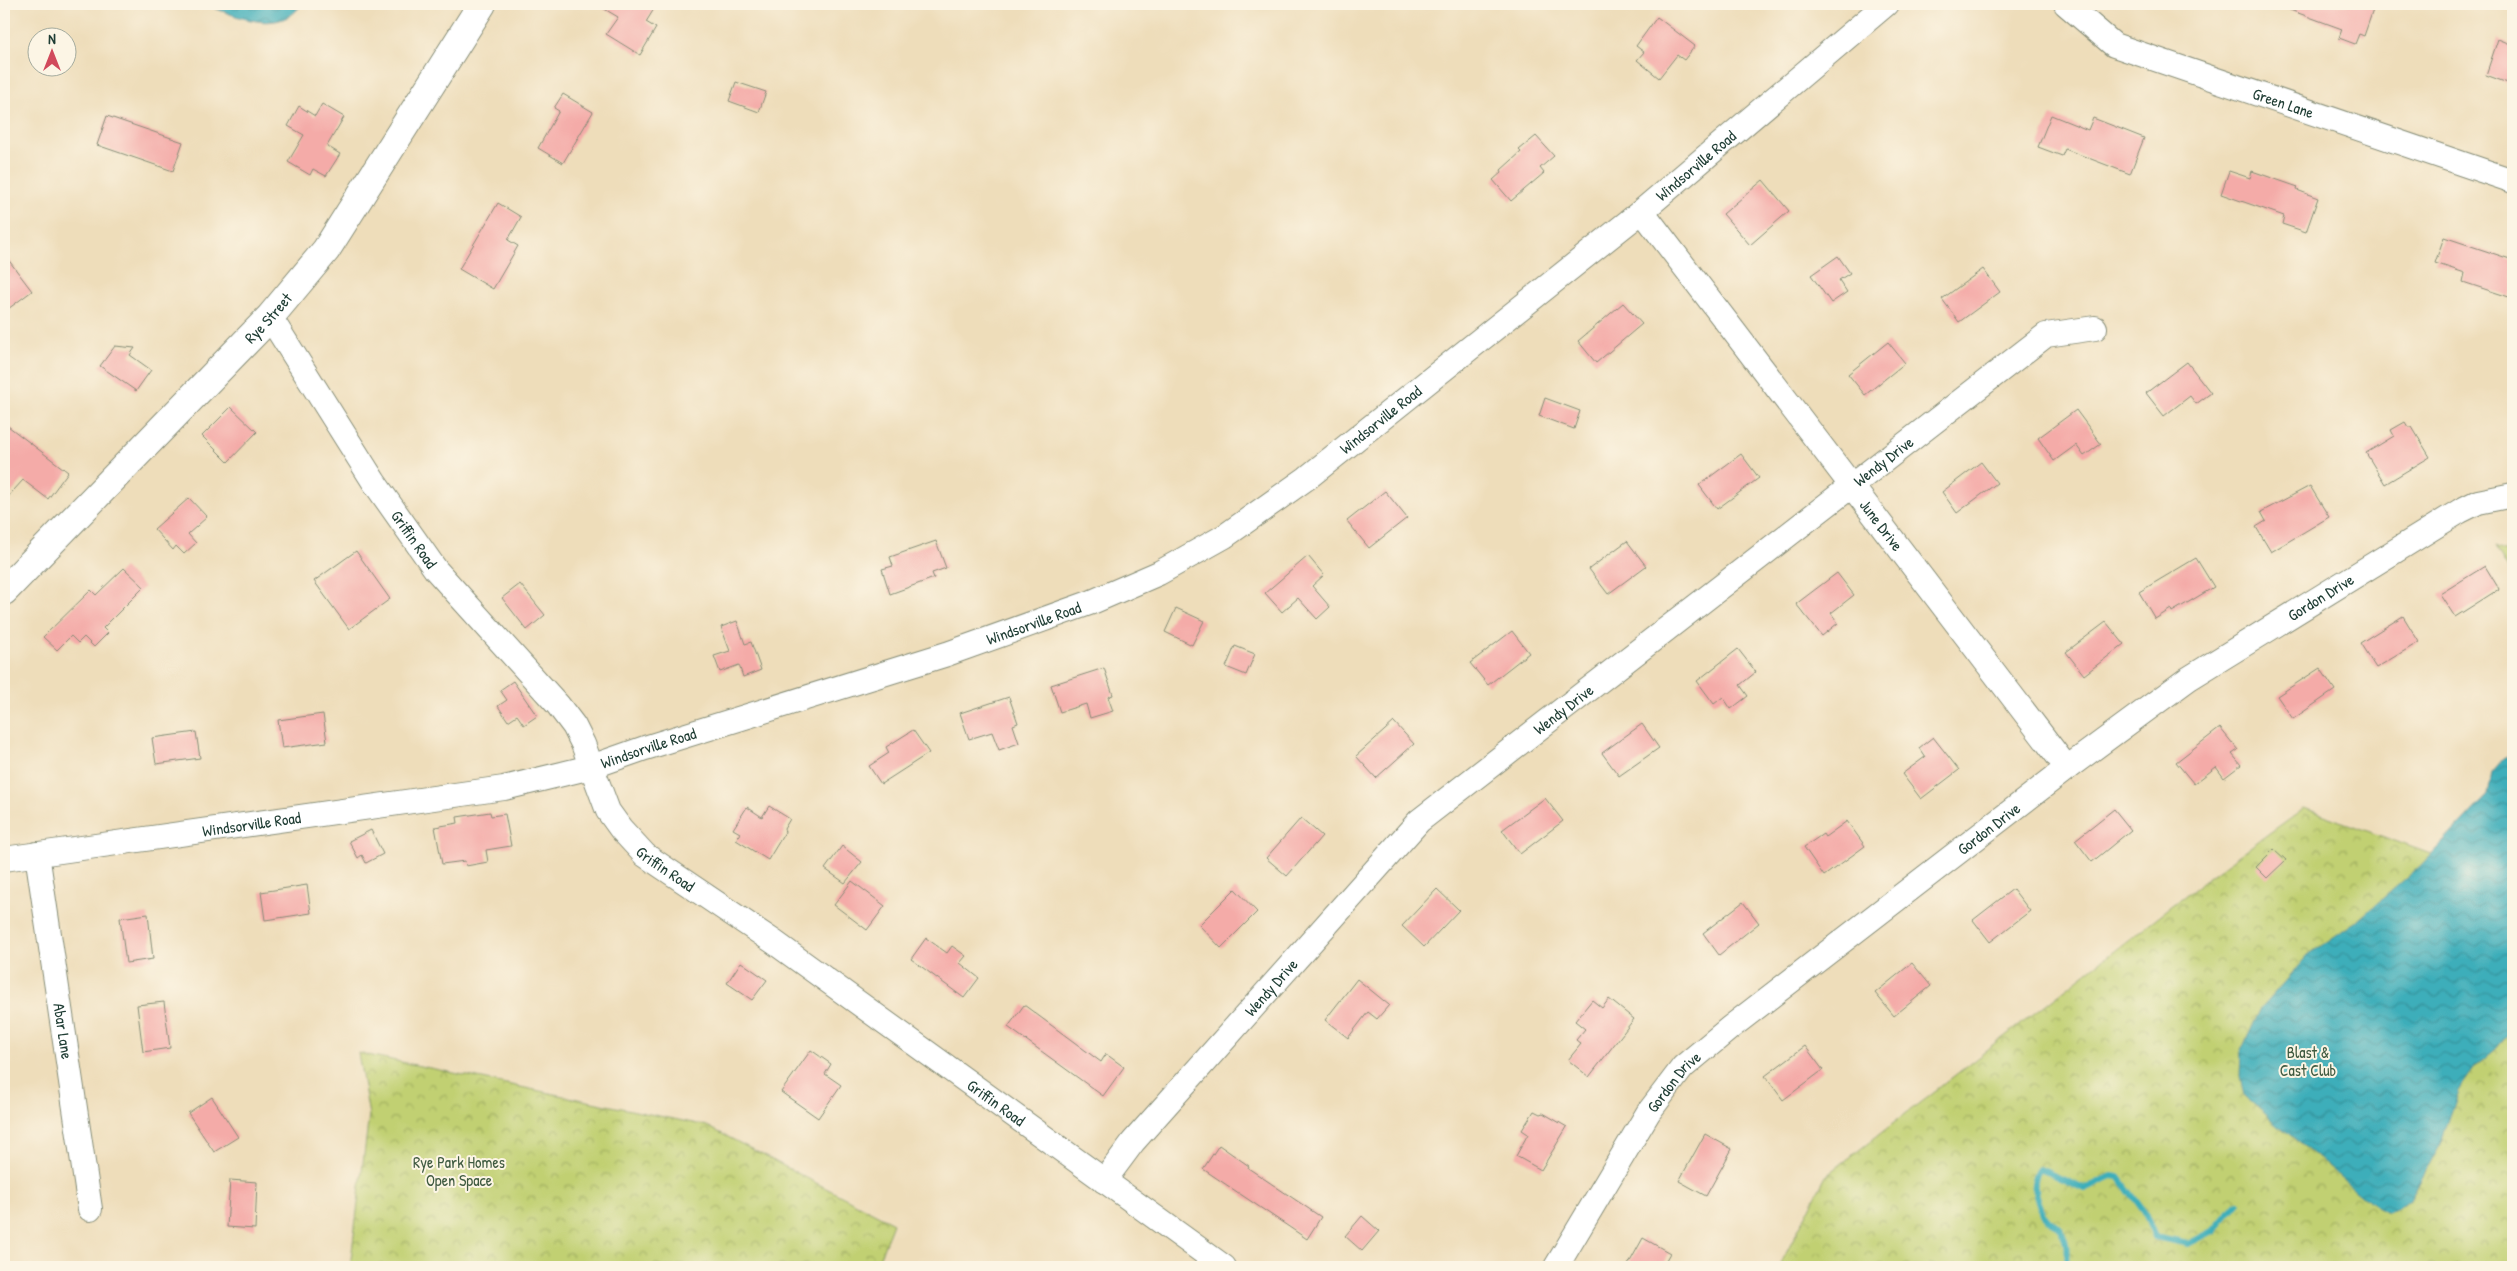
<svg xmlns="http://www.w3.org/2000/svg" width="2517" height="1271" viewBox="0 0 2517 1271" font-family="'Patrick Hand',sans-serif">
  <style>
    .park { fill: url(#park-crowns); stroke: #708653 }
    .water { fill: url(#water-waves); stroke: #2e7677 }
    .lines { fill: none; stroke-linecap: round; stroke-linejoin: round }
    .stream { stroke: #3eaeba; stroke-width: 6 }
    .building { fill: #f4aba8 }
    .street-casing { stroke: #868d77; stroke-width: 26 }
    .secondary-casing { stroke: #868d77; stroke-width: 30 }
    .street { stroke: #fff; stroke-width: 24 }
    .secondary { stroke: #fff; stroke-width: 28 }
    .labels { text-anchor: middle; dominant-baseline: central; stroke-width: 4; stroke-linejoin: round; paint-order: stroke }
    .street-label { font-size: 16px; fill: #1f3d34; stroke: #fcf5e5 }
    .park-label { font-size: 16px; fill: #3f5a40; stroke: #fcf5e5 }
  </style>
  <defs>
    <pattern id="park-crowns" width="20" height="18" patternUnits="userSpaceOnUse" patternTransform="scale(1.25)"><rect width="20" height="18" fill="#c1d072"/><path d="M2 6a3 3 0 1 1 6 0M12 15a3 3 0 1 1 6 0" fill="none" stroke="#9caa5e"/></pattern>
    <pattern id="water-waves" width="16" height="10" patternUnits="userSpaceOnUse" patternTransform="scale(1.25)"><rect width="16" height="10" fill="#3eaeba"/><path d="M0 5q4-4 8 0t8 0" fill="none" stroke="#338f98"/></pattern>
  </defs>
  <rect width="100%" height="100%" fill="#fcf5e5"/>
  <filter id="ink" filterUnits="userSpaceOnUse"><feTurbulence type="fractalNoise" baseFrequency=".02" numOctaves="2"/><feDisplacementMap in="SourceGraphic" scale="10" xChannelSelector="R" yChannelSelector="G"/><feConvolveMatrix kernelMatrix="1 2 1 2 8 2 1 2 1" color-interpolation-filters="sRGB"/></filter>
  <filter id="wash" filterUnits="userSpaceOnUse"><feTurbulence type="fractalNoise" baseFrequency=".0096" numOctaves="4" result="noise"/><feDisplacementMap in="SourceGraphic" scale="20" xChannelSelector="R" yChannelSelector="G"/><feGaussianBlur stdDeviation="1.12" result="paint"/><feColorMatrix in="noise" values="0 0 0 0 0 0 0 0 0 0 0 0 0 0 0 0 0 1.4 0 .05"/><feComposite in="paint" operator="in"/></filter>
  <g filter="url(#wash)">
    <rect width="100%" height="100%" fill="#eeddba"/>
    <!-- park -->
    <path class="park" d="M 2495,547 L 2513,555 L 2513,578 Z
      M 2304,808 L 2480,872 L 2513,846 L 2513,1267 L 1779,1267 L 1826,1176 L 2210,876 Z
      M 358,1053 L 707,1126 L 893,1223 L 876,1267 L 350,1267 L 369,1115 Z"/>
    <!-- water -->
    <path class="water" d="M 205,4 L 302,4 C 279,37 234,16 205,4 Z
      M 2513,754 L 2513,1028 L 2496,1049 L 2476,1066 L 2459,1090 L 2441,1142 L 2410,1199 L 2400,1207 L 2387,1212 L 2372,1204 L 2244,1096 L 2240,1076 L 2241,1051 L 2261,1008 L 2308,955 L 2359,919 L 2420,866 L 2488,795 L 2492,772 L 2504,758 Z"/>
    <g class="lines">
      <!-- stream -->
      <path class="stream" d="M 2066,1267 C 2066,1259 2068,1247 2065,1240 C 2062,1229 2055,1226 2048,1219 C 2037,1207 2029,1182 2040,1169 L 2084,1189 L 2112,1176 L 2119,1177 L 2145,1213 L 2155,1237 L 2188,1244 L 2213,1231 L 2237,1203"/>
    </g>
    <g id="blocks">
      <!-- building -->
      <path class="building" d="M 596,4 L 657,4 L 646,22 L 656,28 L 640,55 L 606,34 L 618,17 Z
        M 2280,4 L 2375,4 L 2364,36 L 2359,34 L 2355,44 L 2339,38 L 2342,29 L 2279,6 Z
        M 1657,17 L 1695,46 L 1684,60 L 1677,55 L 1659,78 L 1637,60 L 1644,52 L 1636,46 Z
        M 2498,39 L 2513,45 L 2513,85 L 2486,75 Z
        M 736,82 L 766,92 L 759,112 L 729,101 Z
        M 563,94 L 593,112 L 563,163 L 538,148 L 559,111 L 554,108 Z
        M 322,104 L 344,117 L 327,146 L 340,154 L 326,176 L 313,169 L 310,175 L 288,162 L 304,135 L 288,126 L 299,106 L 315,116 Z
        M 2051,115 L 2088,130 L 2093,118 L 2144,138 L 2130,174 L 2065,149 L 2062,156 L 2038,147 Z
        M 107,116 L 183,142 L 173,171 L 97,145 Z
        M 1536,136 L 1554,156 L 1540,168 L 1544,173 L 1511,201 L 1493,180 L 1502,172 L 1501,170 L 1521,152 L 1519,150 Z
        M 2229,171 L 2250,178 L 2252,171 L 2298,187 L 2297,190 L 2318,198 L 2306,232 L 2282,224 L 2284,216 L 2221,194 Z
        M 1763,180 L 1789,211 L 1750,245 L 1723,214 Z
        M 498,203 L 521,217 L 508,240 L 518,246 L 493,289 L 459,269 Z
        M 2444,237 L 2513,260 L 2513,285 L 2509,297 L 2463,282 L 2465,273 L 2435,263 Z
        M 4,254 L 32,291 L 4,312 Z
        M 1838,256 L 1850,273 L 1839,280 L 1847,292 L 1831,303 L 1811,275 Z
        M 1983,269 L 2000,292 L 1959,322 L 1942,299 Z
        M 1623,303 L 1642,324 L 1596,363 L 1578,341 Z
        M 1888,342 L 1905,363 L 1865,395 L 1848,374 Z
        M 115,346 L 135,348 L 130,355 L 151,370 L 136,391 L 100,366 Z
        M 2187,362 L 2211,393 L 2196,404 L 2190,396 L 2164,416 L 2146,393 Z
        M 1545,398 L 1580,411 L 1574,429 L 1539,416 Z
        M 231,407 L 257,432 L 228,462 L 202,436 Z
        M 2076,410 L 2101,444 L 2084,456 L 2076,445 L 2054,461 L 2038,438 Z
        M 2405,422 L 2408,427 L 2412,427 L 2430,457 L 2385,484 L 2366,453 L 2394,436 L 2391,430 Z
        M 4,423 L 68,472 L 48,499 L 23,480 L 4,501 Z
        M 1741,454 L 1759,478 L 1717,509 L 1699,485 Z
        M 1981,462 L 1997,483 L 1957,513 L 1942,492 Z
        M 2310,486 L 2329,517 L 2271,552 L 2256,527 L 2266,521 L 2261,512 Z
        M 1385,491 L 1407,518 L 1369,548 L 1347,521 Z
        M 189,498 L 207,517 L 188,534 L 196,543 L 184,554 L 176,546 L 173,550 L 154,529 Z
        M 936,541 L 946,568 L 932,573 L 934,578 L 890,594 L 882,569 L 893,566 L 890,557 Z
        M 1627,541 L 1646,566 L 1608,594 L 1589,569 Z
        M 356,551 L 390,599 L 349,629 L 314,581 Z
        M 1308,556 L 1324,575 L 1312,586 L 1330,607 L 1317,619 L 1298,598 L 1282,612 L 1265,593 Z
        M 2196,558 L 2214,587 L 2172,612 L 2171,609 L 2155,619 L 2139,592 Z
        M 2485,566 L 2499,589 L 2455,617 L 2440,594 Z
        M 124,568 L 144,587 L 103,628 L 108,633 L 94,647 L 84,637 L 78,643 L 71,636 L 57,650 L 43,637 L 91,590 L 96,595 Z
        M 1837,573 L 1854,595 L 1831,613 L 1838,623 L 1822,636 L 1796,604 Z
        M 520,584 L 545,615 L 527,630 L 502,598 Z
        M 1176,608 L 1204,621 L 1192,645 L 1165,632 Z
        M 2403,616 L 2419,642 L 2376,668 L 2360,643 Z
        M 737,621 L 745,644 L 751,642 L 761,670 L 743,677 L 739,665 L 720,672 L 714,656 L 730,651 L 721,627 Z
        M 2106,622 L 2124,644 L 2084,675 L 2066,652 Z
        M 1512,631 L 1529,653 L 1488,685 L 1470,663 Z
        M 1235,646 L 1255,654 L 1246,675 L 1226,667 Z
        M 1738,649 L 1756,672 L 1740,685 L 1748,696 L 1731,709 L 1723,697 L 1714,704 L 1697,681 Z
        M 1104,668 L 1113,695 L 1108,697 L 1113,711 L 1090,718 L 1086,704 L 1060,712 L 1051,685 Z
        M 2320,668 L 2335,690 L 2293,719 L 2277,696 Z
        M 513,681 L 537,716 L 524,725 L 517,715 L 508,721 L 498,706 L 507,700 L 500,690 Z
        M 1009,697 L 1018,723 L 1013,725 L 1019,743 L 999,750 L 992,732 L 969,739 L 960,713 Z
        M 323,714 L 327,742 L 282,748 L 278,720 Z
        M 1394,722 L 1414,744 L 1376,778 L 1356,756 Z
        M 1642,724 L 1659,748 L 1619,776 L 1602,753 Z
        M 2220,728 L 2238,750 L 2232,754 L 2241,765 L 2224,778 L 2216,767 L 2194,784 L 2176,762 Z
        M 913,730 L 929,753 L 881,784 L 869,766 L 889,753 L 886,747 Z
        M 196,732 L 200,758 L 156,764 L 152,738 Z
        M 1933,737 L 1959,770 L 1921,799 L 1902,774 L 1925,757 L 1919,748 Z
        M 1545,798 L 1563,821 L 1520,854 L 1502,830 Z
        M 769,806 L 790,819 L 784,829 L 785,832 L 768,860 L 736,840 L 740,833 L 733,829 L 747,807 L 762,817 Z
        M 2114,809 L 2131,830 L 2092,862 L 2075,840 Z
        M 490,812 L 491,816 L 505,814 L 511,846 L 486,850 L 488,862 L 466,866 L 465,861 L 442,864 L 435,827 L 458,823 L 457,817 Z
        M 1301,818 L 1322,836 L 1287,876 L 1266,858 Z
        M 1847,821 L 1865,846 L 1824,876 L 1804,847 L 1823,834 L 1825,837 Z
        M 371,830 L 383,854 L 366,863 L 362,855 L 358,858 L 349,841 Z
        M 842,846 L 862,862 L 845,883 L 825,869 Z
        M 2274,849 L 2286,860 L 2267,878 L 2256,867 Z
        M 852,881 L 885,906 L 867,930 L 834,905 Z
        M 307,885 L 311,913 L 265,920 L 261,892 Z
        M 1235,889 L 1257,912 L 1221,948 L 1199,925 Z
        M 1437,889 L 1459,910 L 1424,947 L 1402,926 Z
        M 2013,889 L 2030,911 L 1990,942 L 1973,920 Z
        M 1743,902 L 1759,923 L 1719,955 L 1703,933 Z
        M 148,914 L 153,959 L 126,963 L 120,918 Z
        M 926,938 L 947,953 L 952,946 L 966,956 L 960,963 L 979,978 L 964,998 L 911,959 Z
        M 741,962 L 767,980 L 752,1000 L 727,983 Z
        M 1912,963 L 1931,986 L 1894,1016 L 1875,993 Z
        M 1357,979 L 1389,1005 L 1377,1019 L 1368,1012 L 1348,1038 L 1325,1020 Z
        M 1609,999 L 1634,1019 L 1589,1077 L 1568,1060 L 1581,1044 L 1576,1040 L 1585,1029 L 1575,1021 L 1592,1000 L 1602,1008 Z
        M 164,1002 L 170,1048 L 143,1052 L 137,1005 Z
        M 1024,1005 L 1101,1062 L 1106,1054 L 1124,1067 L 1103,1096 L 1008,1027 Z
        M 1805,1046 L 1823,1070 L 1783,1100 L 1765,1076 Z
        M 811,1050 L 831,1064 L 825,1074 L 841,1085 L 818,1118 L 781,1092 Z
        M 212,1097 L 238,1137 L 214,1152 L 188,1113 Z
        M 1534,1111 L 1540,1114 L 1543,1113 L 1567,1127 L 1541,1170 L 1516,1156 L 1528,1134 L 1522,1130 Z
        M 1705,1134 L 1732,1149 L 1706,1196 L 1679,1181 Z
        M 1219,1145 L 1249,1166 L 1248,1168 L 1321,1217 L 1307,1239 L 1203,1169 Z
        M 230,1180 L 257,1182 L 255,1229 L 227,1227 Z
        M 1362,1216 L 1379,1231 L 1362,1251 L 1345,1236 Z
        M 1643,1238 L 1670,1253 L 1662,1267 L 1627,1267 Z"/>
    </g>
  </g>
  <g filter="url(#ink)">
    <use href="#blocks" fill-opacity="0" stroke="#868d77" stroke-width="1"/>
    <g class="lines">
      <!-- street casing -->
      <g class="street-casing">
        <g id="street">
          <path id="s1" d="M 2066,4 L 2114,45 L 2513,181"/>
          <path id="s2" d="M 1642,211 L 2067,768"/>
          <path id="s3" d="M 270,317 L 374,482 L 436,570 L 558,705 L 574,726 L 583,744 L 608,811 L 621,829 L 645,855 L 774,942 L 1224,1267"/>
          <path id="s4" d="M 37,854 L 90,1209"/>
          <path id="s5" d="M 4,859 L 504,788 L 591,767 L 645,748 L 947,654 L 1092,602 L 1159,573 L 1225,536 L 1307,478 L 1642,211 L 1886,4"/>
          <path id="s6" d="M 1104,1181 L 1133,1142 L 1419,821 L 2046,335 L 2095,328"/>
          <path id="s7" d="M 1556,1267 L 1648,1113 L 1683,1067 L 1731,1027 L 2067,768 L 2188,679 L 2460,511 L 2478,502 L 2513,495"/>
        </g>
      </g>
      <!-- secondary casing -->
      <g class="secondary-casing">
        <g id="secondary">
          <path id="s8" d="M 4,591 L 270,317 L 326,250 L 482,4"/>
        </g>
      </g>
      <!-- street -->
      <use href="#street" class="street"/>
      <!-- secondary -->
      <use href="#secondary" class="secondary"/>
    </g>
  </g>
  <g class="labels">
    <!-- street labels -->
    <g class="street-label">
      <text stroke="none"><textPath href="#s1" startOffset="242">Green Lane</textPath></text>
      <text stroke="none"><textPath href="#s5" startOffset="1870">Windsorville Road</textPath></text>
      <text stroke="none"><textPath href="#s8" startOffset="380">Rye Street</textPath></text>
      <text stroke="none"><textPath href="#s5" startOffset="1465">Windsorville Road</textPath></text>
      <text stroke="none"><textPath href="#s6" startOffset="1066">Wendy Drive</textPath></text>
      <text stroke="none"><textPath href="#s2" startOffset="395">June Drive</textPath></text>
      <text stroke="none"><textPath href="#s3" startOffset="265">Griffin Road</textPath></text>
      <text stroke="none"><textPath href="#s7" startOffset="1030">Gordon Drive</textPath></text>
      <text stroke="none"><textPath href="#s5" startOffset="1060">Windsorville Road</textPath></text>
      <text stroke="none"><textPath href="#s6" startOffset="661">Wendy Drive</textPath></text>
      <text stroke="none"><textPath href="#s5" startOffset="655">Windsorville Road</textPath></text>
      <text stroke="none"><textPath href="#s5" startOffset="250">Windsorville Road</textPath></text>
      <text stroke="none"><textPath href="#s7" startOffset="625">Gordon Drive</textPath></text>
      <text stroke="none"><textPath href="#s3" startOffset="685">Griffin Road</textPath></text>
      <text stroke="none"><textPath href="#s6" startOffset="256">Wendy Drive</textPath></text>
      <text stroke="none"><textPath href="#s4" startOffset="179">Abar Lane</textPath></text>
      <text stroke="none"><textPath href="#s7" startOffset="220">Gordon Drive</textPath></text>
      <text stroke="none"><textPath href="#s3" startOffset="1090">Griffin Road</textPath></text>
    </g>
    <!-- park labels -->
    <g class="park-label">
      <text x="2308" y="1052">Blast &amp;<tspan x="2308" dy="18">Cast Club</tspan></text>
      <text x="459" y="1162">Rye Park Homes<tspan x="459" dy="18">Open Space</tspan></text>
    </g>
  </g>
  <!-- margin -->
  <rect width="2517" height="1271" fill="none" stroke="#fcf5e5" stroke-width="20"/>
  <!-- north arrow -->
  <g transform="translate(52 52)"><circle r="24" fill="#fcf5e5" stroke="#a4ab9e"/>
  <path d="M0-4L9 19L0 12L-9 19Z" fill="#d1495b"/>
  <text y="-8" font-size="14" font-weight="bold" text-anchor="middle" fill="#1f3d34">N</text>
  </g>
</svg>
